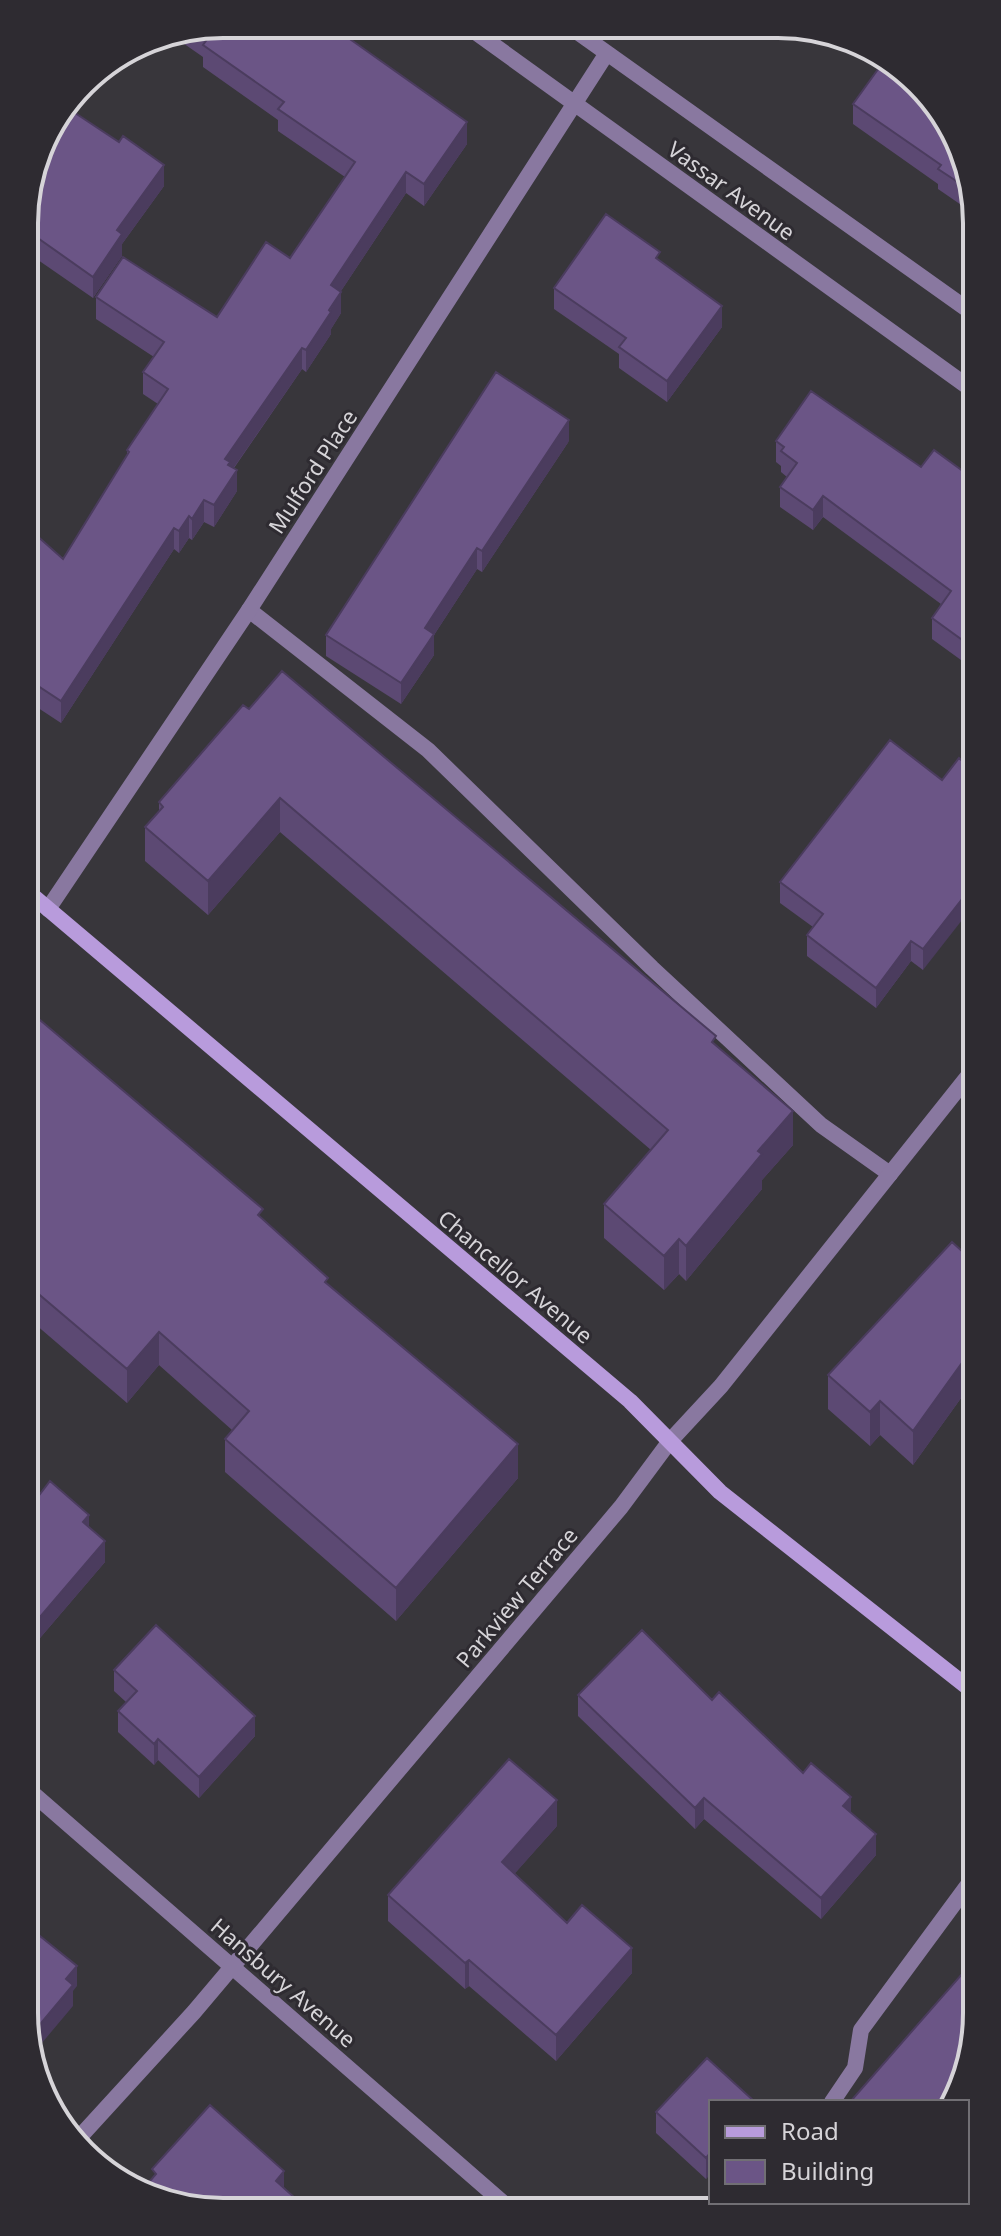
<svg xmlns="http://www.w3.org/2000/svg" width="1001" height="2236" viewBox="0 0 1001 2236" font-family="'Noto Sans',sans-serif">
  <style>
    .lines { fill: none; stroke-linecap: round; stroke-linejoin: round }
    .service { stroke: #8978a0; stroke-width: 16 }
    .minor { stroke: #8978a0; stroke-width: 16 }
    .secondary { stroke: #b89bdc; stroke-width: 16 }
    .wall { fill: #5c4973 }
    .shaded-wall { fill: #4b3c5e }
    .building { fill: #6b5586; stroke: #4b3c5e; stroke-width: 2 }
    .labels { text-anchor: middle; dominant-baseline: central; stroke-width: 6; stroke-linejoin: round; paint-order: stroke }
    .street-label { font-size: 22px; fill: #d6d4d8; stroke: #2e2b31 }
    .rim { fill: none; stroke: #d6d4d8; stroke-width: 4 }
  </style>
  <rect width="100%" height="100%" fill="#38363b"/>
  <g class="lines">
    <!-- service -->
    <path class="service" d="M 249,610 L 428,750 L 652,968 L 821,1125 L 890,1174
      M 832,2102 L 855,2068 L 861,2030 L 976,1874
      M 755,2205 L 758,2202"/>
    <!-- minor -->
    <path class="minor" d="M 467,26 L 971,389
      M 569,26 L 971,312
      M 48,909 L 249,610 L 607,53
      M 30,1791 L 508,2207
      M 77,2140 L 194,2012 L 621,1507 L 670,1441 L 721,1386 L 973,1070"/>
    <!-- secondary -->
    <path class="secondary" d="M 27,891 L 630,1401 L 720,1492 L 975,1693"/>
  </g>
  <!-- wall -->
  <path class="wall" d="M 223,24 L 467,144 L 424,206 L 406,193 L 341,291 L 341,313 L 331,329 L 331,334 L 306,372 L 302,369 L 234,468 L 237,491 L 214,527 L 204,522 L 192,540 L 189,538 L 179,553 L 174,549 L 61,723 L 26,700 L 26,526 L 63,559 L 127,456 L 127,450 L 158,404 L 143,394 L 143,372 L 154,357 L 96,319 L 96,297 L 217,317 L 290,258 L 345,177 L 278,131 L 278,120 L 203,67 L 203,57 L 170,34 Z
    M 748,27 L 766,27 L 760,36 Z
    M 853,104 L 970,171 L 970,211 L 938,189 L 938,184 L 853,124 Z
    M 164,186 L 122,244 L 122,256 L 93,298 L 25,251 L 24,210 Z
    M 554,288 L 722,327 L 667,402 L 619,368 L 619,354 L 554,309 Z
    M 569,441 L 482,572 L 477,569 L 434,635 L 434,655 L 401,704 L 326,656 L 326,635 Z
    M 776,441 L 921,467 L 971,477 L 972,668 L 932,639 L 932,618 L 941,604 L 823,517 L 813,530 L 780,507 L 780,487 L 787,477 L 781,472 L 781,466 L 776,462 Z
    M 243,705 L 716,1045 L 793,1145 L 762,1180 L 762,1189 L 686,1281 L 679,1274 L 664,1290 L 604,1238 L 604,1204 L 651,1150 L 280,832 L 208,915 L 145,861 L 145,827 L 159,811 L 159,802 Z
    M 967,765 L 923,970 L 911,961 L 876,1008 L 807,956 L 807,935 L 813,927 L 780,903 L 780,882 Z
    M 27,1009 L 263,1219 L 518,1478 L 396,1621 L 225,1472 L 225,1439 L 232,1430 L 159,1365 L 127,1403 L 28,1318 Z
    M 974,1262 L 974,1380 L 913,1465 L 880,1435 L 870,1446 L 828,1409 L 828,1375 Z
    M 975,1460 L 975,1507 L 969,1501 L 969,1467 Z
    M 29,1484 L 40,1494 L 89,1527 L 105,1562 L 40,1638 L 29,1629 Z
    M 114,1670 L 255,1736 L 199,1798 L 158,1760 L 154,1765 L 118,1732 L 118,1711 L 126,1702 L 114,1691 Z
    M 578,1695 L 712,1700 L 851,1812 L 876,1855 L 821,1919 L 704,1819 L 695,1829 L 578,1716 Z
    M 557,1826 L 514,1874 L 567,1923 L 632,1973 L 556,2061 L 469,1986 L 465,1989 L 388,1921 L 388,1895 Z
    M 711,2102 L 711,2173 L 706,2179 L 656,2133 L 656,2112 Z
    M 790,2202 L 835,2202 L 830,2205 L 790,2205 Z"/>
  <!-- shaded-wall -->
  <path class="shaded-wall" d="M 760,27 L 766,27 L 760,36 Z
    M 467,122 L 467,144 L 424,206 L 424,184 Z
    M 164,165 L 164,186 L 122,244 L 122,256 L 93,298 L 93,277 L 117,230 Z
    M 406,172 L 406,193 L 331,306 L 331,285 Z
    M 341,292 L 341,313 L 331,329 L 331,334 L 306,372 L 306,350 Z
    M 722,306 L 722,327 L 667,402 L 667,381 Z
    M 302,348 L 302,369 L 230,473 L 237,470 L 237,491 L 214,527 L 214,505 L 225,459 Z
    M 569,420 L 569,441 L 482,572 L 482,551 Z
    M 823,496 L 823,517 L 813,530 L 813,510 Z
    M 204,500 L 204,522 L 192,540 L 192,519 Z
    M 189,516 L 189,538 L 179,553 L 179,531 Z
    M 174,528 L 174,549 L 61,723 L 61,701 Z
    M 477,548 L 477,569 L 434,635 L 434,655 L 401,704 L 401,683 L 425,628 Z
    M 280,798 L 280,832 L 208,915 L 208,881 Z
    M 973,885 L 973,906 L 923,970 L 923,949 Z
    M 911,941 L 911,961 L 876,1008 L 876,988 Z
    M 793,1111 L 793,1145 L 762,1180 L 762,1189 L 686,1281 L 686,1246 L 758,1151 Z
    M 679,1239 L 679,1274 L 664,1290 L 664,1256 Z
    M 159,1332 L 159,1365 L 127,1403 L 127,1369 Z
    M 974,1346 L 974,1380 L 913,1465 L 913,1431 Z
    M 880,1401 L 880,1435 L 870,1446 L 870,1412 Z
    M 518,1444 L 518,1478 L 396,1621 L 396,1588 Z
    M 89,1515 L 89,1536 L 83,1522 Z
    M 105,1541 L 105,1562 L 40,1638 L 40,1617 Z
    M 255,1716 L 255,1736 L 199,1798 L 199,1777 Z
    M 158,1739 L 158,1760 L 154,1765 L 154,1744 Z
    M 851,1797 L 851,1818 L 843,1806 Z
    M 704,1798 L 704,1819 L 695,1829 L 695,1808 Z
    M 557,1800 L 557,1826 L 502,1888 L 502,1862 Z
    M 876,1834 L 876,1855 L 821,1919 L 821,1898 Z
    M 632,1948 L 632,1973 L 556,2061 L 556,2035 Z
    M 469,1960 L 469,1986 L 465,1989 L 465,1963 Z
    M 77,1966 L 77,1986 L 73,1991 L 73,2006 L 31,2056 L 31,2035 L 66,1979 Z
    M 711,2152 L 711,2173 L 706,2179 L 706,2158 Z
    M 284,2171 L 284,2191 L 276,2181 Z"/>
  <!-- building -->
  <path class="building" d="M 223,24 L 330,25 L 467,122 L 424,184 L 406,172 L 331,285 L 341,292 L 329,310 L 331,312 L 306,350 L 302,348 L 225,459 L 230,462 L 228,465 L 237,470 L 214,505 L 204,500 L 192,519 L 189,516 L 179,531 L 174,528 L 61,701 L 26,678 L 26,526 L 63,559 L 129,452 L 127,450 L 168,389 L 143,372 L 164,342 L 96,297 L 123,257 L 217,317 L 266,242 L 290,258 L 355,162 L 278,109 L 284,102 L 203,45 L 208,38 L 195,30 Z
    M 884,61 L 910,74 L 970,171 L 970,190 L 938,169 L 941,165 L 853,104 Z
    M 66,107 L 119,142 L 123,136 L 164,165 L 117,230 L 122,234 L 93,277 L 25,229 L 24,210 L 45,135 Z
    M 606,214 L 660,252 L 656,258 L 722,306 L 667,381 L 619,347 L 626,338 L 554,288 Z
    M 496,372 L 569,420 L 482,551 L 477,548 L 425,628 L 434,634 L 401,683 L 326,635 Z
    M 811,391 L 921,467 L 934,450 L 971,477 L 972,647 L 932,618 L 951,591 L 823,496 L 813,510 L 780,487 L 797,463 L 781,451 L 784,447 L 776,441 Z
    M 282,671 L 716,1036 L 712,1042 L 793,1111 L 758,1151 L 762,1154 L 686,1246 L 679,1239 L 664,1256 L 604,1204 L 668,1130 L 280,798 L 208,881 L 145,827 L 163,807 L 159,802 L 243,705 L 249,709 Z
    M 890,740 L 942,780 L 959,758 L 967,765 L 972,757 L 973,885 L 923,949 L 911,941 L 876,988 L 807,935 L 823,914 L 780,882 Z
    M 27,1009 L 263,1209 L 258,1215 L 328,1278 L 325,1282 L 518,1444 L 396,1588 L 225,1439 L 249,1411 L 159,1332 L 127,1369 L 28,1285 Z
    M 952,1242 L 974,1262 L 974,1346 L 913,1431 L 880,1401 L 870,1412 L 828,1375 Z
    M 975,1460 L 975,1472 L 969,1467 Z
    M 50,1481 L 89,1515 L 83,1522 L 105,1541 L 40,1617 L 29,1608 L 29,1484 L 40,1494 Z
    M 156,1625 L 255,1716 L 199,1777 L 158,1739 L 154,1744 L 118,1711 L 137,1691 L 114,1670 Z
    M 642,1630 L 712,1700 L 719,1692 L 803,1773 L 811,1763 L 851,1797 L 843,1806 L 876,1834 L 821,1898 L 704,1798 L 695,1808 L 578,1695 Z
    M 509,1759 L 557,1800 L 502,1862 L 567,1923 L 582,1905 L 632,1948 L 556,2035 L 469,1960 L 465,1963 L 388,1895 Z
    M 30,1928 L 77,1966 L 66,1979 L 73,1985 L 31,2035 Z
    M 976,1958 L 977,2026 L 962,2089 L 954,2102 L 850,2102 Z
    M 707,2058 L 755,2102 L 711,2102 L 711,2152 L 706,2158 L 656,2112 Z
    M 210,2105 L 284,2171 L 276,2181 L 306,2208 L 185,2208 L 144,2188 L 156,2174 L 152,2169 Z
    M 823,2202 L 835,2202 L 830,2205 L 827,2205 Z"/>
  <g class="labels">
    <!-- street labels -->
    <g class="street-label">
      <text transform="translate(732 190) rotate(36)">Vassar Avenue</text>
      <text transform="translate(312 471) rotate(-57)">Mulford Place</text>
      <text transform="translate(516 1276) rotate(40)">Chancellor Avenue</text>
      <text transform="translate(516 1597) rotate(-50)">Parkview Terrace</text>
      <text transform="translate(284 1982) rotate(41)">Hansbury Avenue</text>
    </g>
  </g>
  <!-- crop -->
  <path d="M0 0H1001V2236H0ZM223 38H778A185 185 0 0 1 963 223V2013A185 185 0 0 1 778 2198H223A185 185 0 0 1 38 2013V223A185 185 0 0 1 223 38Z" fill="#2e2b31" fill-rule="evenodd"/>
  <path class="rim" d="M223 38H778A185 185 0 0 1 963 223V2013A185 185 0 0 1 778 2198H223A185 185 0 0 1 38 2013V223A185 185 0 0 1 223 38Z"/>
  <!-- legend -->
  <rect x="709" y="2100" width="260" height="104" fill="#2e2b31" stroke="#716f74" stroke-width="2"/>
  <rect x="725" y="2126" width="40" height="12" fill="#b89bdc" stroke="#716f74" stroke-width="2"/>
  <text x="781" y="2140" font-size="24" fill="#d6d4d8">Road</text>
  <rect x="725" y="2160" width="40" height="24" fill="#6b5586" stroke="#716f74" stroke-width="2"/>
  <text x="781" y="2180" font-size="24" fill="#d6d4d8">Building</text>
</svg>
